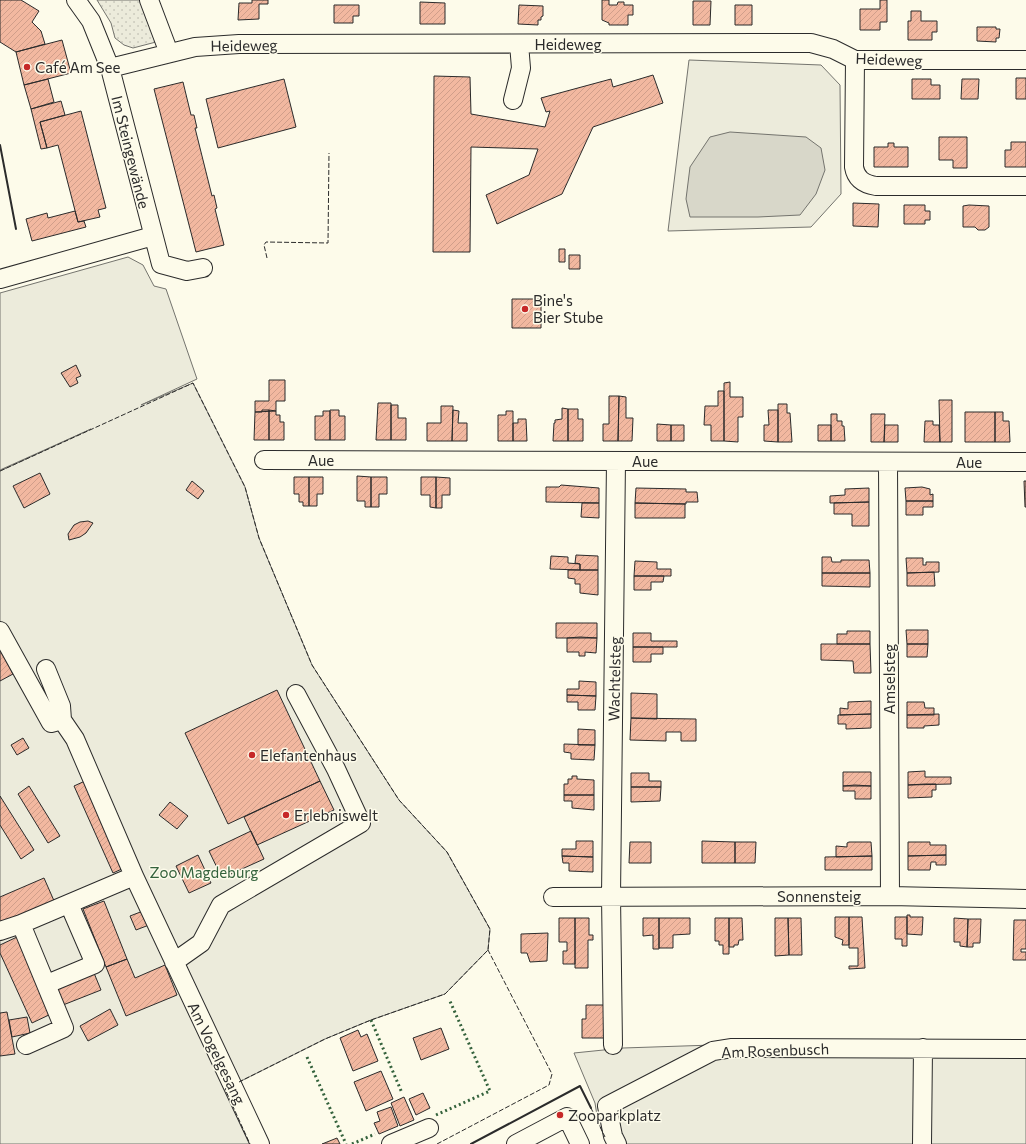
<svg xmlns="http://www.w3.org/2000/svg" width="1026" height="1144" viewBox="0 0 1026 1144" font-family="Commissioner,sans-serif">
  <style>
    .grass { fill: url(#grass-dots); stroke: #74746e }
    .green { fill: #ecebdb; stroke: #74746e }
    .water { fill: #d8d7c9; stroke: #74746e }
    .building { fill: url(#building-hatch); stroke: #2b2b2b }
    .lines { fill: none; stroke-linecap: round; stroke-linejoin: round }
    .minor-casing { stroke: #2b2b2b; stroke-width: 20 }
    .minor { stroke: #fdfbea; stroke-width: 18 }
    .hedge { stroke: #34623c; stroke-width: 3; stroke-dasharray: 2 3; stroke-linecap: butt }
    .fence { stroke: #2b2b2b; stroke-width: 1; stroke-dasharray: 5 2; stroke-linecap: butt }
    .wall { stroke: #2b2b2b; stroke-width: 2 }
    .poi-dot { fill: #c62828; stroke: #fdfbea; stroke-width: 1.5 }
    .labels { text-anchor: middle; dominant-baseline: central; stroke-width: 3; stroke-linejoin: round; paint-order: stroke }
    .street-label { font-size: 15px; fill: #2b2b2b; stroke: #fdfbea }
    .poi-label { font-size: 15px; fill: #2b2b2b; stroke: #fdfbea; text-anchor: start }
    .park-label { font-size: 15px; fill: #34623c; stroke: #fdfbea }
  </style>
  <defs>
    <pattern id="grass-dots" width="8" height="8" patternUnits="userSpaceOnUse"><rect width="8" height="8" fill="#ecebdb"/><path d="M2 2h.1M6 6h.1" fill="none" stroke="#cbcabc" stroke-width="1.8" stroke-linecap="round"/></pattern>
    <pattern id="building-hatch" width="6" height="6" patternUnits="userSpaceOnUse"><rect width="6" height="6" fill="#f2b8a0"/><path d="M-1 1l2-2M0 6l6-6M5 7l2-2" fill="none" stroke="#d09e8a"/></pattern>
  </defs>
  <rect width="100%" height="100%" fill="#fdfbea"/>
  <!-- grass -->
  <path class="grass" d="M 97,0 L 140,0 L 149,11 L 156,42 L 133,48 L 124,45 L 115,38 L 111,23 Z"/>
  <!-- green -->
  <path class="green" d="M 689,60 L 821,65 L 840,85 L 841,194 L 811,227 L 668,231 Z
    M 128,257 L 143,265 L 154,286 L 166,289 L 197,379 L 141,405 L 193,383 L 245,487 L 259,538 L 312,665 L 399,800 L 447,852 L 490,929 L 488,950 L 445,994 L 371,1020 L 325,1039 L 225,1089 L 250,1144 L 0,1144 L 0,471 L 91,429 L 0,470 L 0,293 Z
    M 713,1045 L 1026,1045 L 1026,1144 L 608,1144 L 598,1122 L 595,1103 L 574,1053 L 623,1048 Z"/>
  <!-- water -->
  <path class="water" d="M 730,132 L 806,137 L 821,148 L 825,170 L 816,194 L 800,215 L 758,217 L 690,217 L 686,199 L 690,167 L 710,137 Z"/>
  <!-- building -->
  <path class="building" d="M 0,0 L 21,0 L 39,11 L 32,22 L 41,31 L 45,44 L 16,52 L 0,42 Z
    M 252,0 L 268,0 L 268,4 L 259,4 L 259,19 L 238,20 L 239,3 L 252,3 Z
    M 602,0 L 609,0 L 609,5 L 617,5 L 618,2 L 624,2 L 624,5 L 633,5 L 633,15 L 628,15 L 628,25 L 609,25 L 609,23 L 602,20 Z
    M 880,0 L 887,0 L 887,22 L 880,22 L 880,30 L 860,30 L 860,9 L 880,9 Z
    M 693,1 L 711,1 L 710,25 L 693,25 Z
    M 420,2 L 445,3 L 445,24 L 420,24 Z
    M 334,5 L 359,5 L 359,16 L 353,16 L 353,23 L 334,23 Z
    M 519,5 L 543,6 L 543,16 L 541,17 L 541,20 L 538,20 L 538,25 L 518,24 Z
    M 735,5 L 752,5 L 752,25 L 735,25 Z
    M 911,11 L 921,11 L 921,21 L 937,21 L 937,32 L 932,32 L 932,40 L 908,40 L 908,21 L 911,21 Z
    M 977,27 L 996,27 L 996,29 L 1000,29 L 999,38 L 996,38 L 996,42 L 977,41 Z
    M 62,40 L 71,73 L 24,85 L 16,52 Z
    M 653,75 L 663,103 L 593,127 L 562,194 L 497,224 L 486,195 L 529,175 L 538,149 L 471,147 L 470,252 L 433,252 L 434,76 L 470,77 L 471,114 L 545,127 L 550,111 L 546,112 L 541,98 L 611,79 L 613,87 Z
    M 1016,78 L 1026,78 L 1026,99 L 1016,99 Z
    M 48,79 L 54,102 L 31,109 L 24,85 Z
    M 284,79 L 296,127 L 218,148 L 206,99 Z
    M 912,79 L 931,79 L 931,85 L 940,85 L 940,99 L 912,99 Z
    M 962,79 L 979,79 L 978,99 L 961,99 Z
    M 183,82 L 191,115 L 194,115 L 197,128 L 195,128 L 212,196 L 214,195 L 217,208 L 215,209 L 224,245 L 196,252 L 154,89 Z
    M 61,101 L 65,115 L 40,122 L 47,148 L 41,149 L 31,109 Z
    M 81,111 L 106,208 L 98,210 L 100,217 L 78,222 L 58,145 L 47,148 L 40,122 Z
    M 939,137 L 967,137 L 967,168 L 953,168 L 953,160 L 939,160 Z
    M 1011,142 L 1026,142 L 1026,167 L 1005,167 L 1005,150 L 1011,150 Z
    M 888,143 L 894,143 L 894,147 L 908,147 L 908,167 L 874,167 L 874,147 L 888,147 Z
    M 853,203 L 879,204 L 878,227 L 853,226 Z
    M 904,205 L 925,205 L 925,211 L 930,211 L 930,220 L 925,220 L 925,224 L 904,224 Z
    M 969,205 L 989,206 L 989,227 L 985,230 L 978,230 L 975,227 L 963,227 L 963,206 Z
    M 75,211 L 78,222 L 84,221 L 86,227 L 32,241 L 26,219 L 47,213 L 48,218 Z
    M 559,249 L 565,249 L 565,262 L 559,262 Z
    M 569,255 L 580,255 L 580,269 L 569,269 Z
    M 512,299 L 541,299 L 541,328 L 512,328 Z
    M 76,365 L 81,376 L 76,378 L 78,383 L 70,387 L 61,373 Z
    M 269,380 L 285,380 L 285,401 L 276,401 L 276,411 L 255,412 L 255,401 L 269,401 Z
    M 730,382 L 730,397 L 743,397 L 743,417 L 738,417 L 738,442 L 724,441 L 724,383 Z
    M 718,391 L 724,391 L 724,441 L 711,441 L 711,425 L 704,425 L 705,406 L 718,406 Z
    M 609,396 L 619,396 L 618,441 L 603,441 L 603,424 L 609,424 Z
    M 619,396 L 626,397 L 626,418 L 633,418 L 632,441 L 618,441 Z
    M 939,400 L 952,400 L 952,442 L 940,442 Z
    M 378,403 L 391,403 L 391,440 L 376,440 Z
    M 778,404 L 787,404 L 787,413 L 790,413 L 792,442 L 778,442 Z
    M 391,405 L 398,405 L 398,418 L 406,418 L 406,440 L 391,440 Z
    M 441,406 L 453,406 L 452,441 L 427,441 L 427,423 L 441,423 Z
    M 562,408 L 568,409 L 568,441 L 553,441 L 554,423 L 555,423 L 555,420 L 562,419 Z
    M 568,409 L 578,409 L 578,419 L 583,419 L 583,441 L 568,441 Z
    M 262,410 L 269,410 L 269,440 L 254,440 L 255,412 L 262,412 Z
    M 269,410 L 276,411 L 276,415 L 280,415 L 280,422 L 284,422 L 284,440 L 269,440 Z
    M 330,410 L 339,410 L 339,416 L 345,416 L 345,440 L 330,440 Z
    M 453,410 L 459,411 L 458,423 L 467,423 L 467,441 L 452,441 Z
    M 768,410 L 778,410 L 778,442 L 764,441 L 764,425 L 769,425 Z
    M 323,411 L 330,411 L 330,440 L 315,440 L 315,416 L 323,416 Z
    M 506,411 L 513,411 L 513,441 L 498,441 L 498,415 L 506,415 Z
    M 965,412 L 995,412 L 995,442 L 965,442 Z
    M 995,412 L 1003,412 L 1003,421 L 1009,421 L 1010,442 L 995,442 Z
    M 831,414 L 837,414 L 837,421 L 842,421 L 842,426 L 844,426 L 845,441 L 831,441 Z
    M 871,414 L 885,414 L 884,442 L 871,442 Z
    M 518,419 L 526,419 L 527,441 L 513,441 L 513,423 L 518,423 Z
    M 925,421 L 933,421 L 933,425 L 939,425 L 940,442 L 924,442 Z
    M 657,424 L 671,425 L 671,441 L 657,441 Z
    M 671,425 L 684,425 L 684,441 L 671,441 Z
    M 818,425 L 831,425 L 831,441 L 818,441 Z
    M 885,425 L 898,425 L 898,442 L 884,442 Z
    M 40,473 L 50,494 L 24,508 L 13,486 Z
    M 357,476 L 371,477 L 371,507 L 365,507 L 365,501 L 357,501 Z
    M 294,477 L 309,477 L 309,506 L 303,506 L 303,502 L 299,502 L 299,494 L 294,494 Z
    M 309,477 L 323,477 L 323,494 L 317,494 L 317,506 L 309,506 Z
    M 371,477 L 387,477 L 387,494 L 379,494 L 379,507 L 371,507 Z
    M 421,477 L 436,477 L 436,508 L 430,507 L 430,495 L 421,495 Z
    M 436,477 L 450,478 L 450,495 L 442,495 L 442,508 L 436,508 Z
    M 192,481 L 204,491 L 198,499 L 186,490 Z
    M 1024,481 L 1026,481 L 1026,507 L 1025,507 Z
    M 561,485 L 599,488 L 599,503 L 546,502 L 546,487 L 559,487 Z
    M 922,487 L 930,489 L 930,495 L 933,494 L 933,501 L 906,501 L 905,488 Z
    M 636,488 L 686,489 L 686,492 L 697,492 L 698,502 L 686,502 L 686,504 L 635,503 Z
    M 869,488 L 869,502 L 830,503 L 830,496 L 845,495 L 845,489 Z
    M 906,501 L 933,501 L 933,507 L 923,507 L 923,515 L 906,515 Z
    M 869,502 L 869,526 L 852,526 L 852,514 L 834,514 L 834,503 Z
    M 582,503 L 599,503 L 599,518 L 581,517 Z
    M 635,503 L 685,504 L 685,518 L 635,518 Z
    M 88,521 L 93,523 L 86,533 L 80,537 L 69,540 L 68,534 L 74,525 L 80,522 Z
    M 576,555 L 598,556 L 598,570 L 580,570 L 580,564 L 575,563 Z
    M 551,556 L 568,557 L 568,563 L 580,564 L 580,570 L 550,569 Z
    M 822,557 L 831,557 L 832,562 L 841,562 L 841,560 L 869,560 L 870,573 L 822,573 Z
    M 906,558 L 923,558 L 923,565 L 926,565 L 926,562 L 939,562 L 939,572 L 907,573 Z
    M 635,561 L 657,562 L 657,569 L 671,569 L 671,576 L 634,576 Z
    M 568,570 L 598,570 L 598,595 L 580,593 L 580,584 L 575,584 L 575,579 L 568,578 Z
    M 934,572 L 935,586 L 907,586 L 907,573 Z
    M 822,573 L 870,573 L 870,587 L 822,586 Z
    M 634,576 L 664,576 L 663,582 L 651,582 L 651,590 L 634,590 Z
    M 556,623 L 597,623 L 597,638 L 556,638 Z
    M 906,630 L 928,630 L 928,644 L 907,644 Z
    M 847,631 L 870,631 L 870,644 L 837,644 L 837,634 L 847,634 Z
    M 633,633 L 651,633 L 651,641 L 677,641 L 677,647 L 633,647 Z
    M 580,637 L 597,638 L 596,653 L 585,652 L 585,656 L 579,656 L 579,652 L 567,652 L 567,638 Z
    M 821,644 L 870,644 L 871,673 L 854,673 L 853,661 L 821,660 Z
    M 907,644 L 928,644 L 927,657 L 907,657 Z
    M 0,647 L 13,674 L 0,681 Z
    M 633,647 L 663,647 L 663,654 L 651,654 L 651,662 L 633,662 Z
    M 579,681 L 596,682 L 596,696 L 567,695 L 567,689 L 579,689 Z
    M 277,690 L 320,781 L 228,824 L 185,733 Z
    M 631,693 L 657,694 L 657,719 L 631,718 Z
    M 567,695 L 596,696 L 595,710 L 578,710 L 578,702 L 567,702 Z
    M 871,701 L 871,714 L 840,715 L 840,708 L 848,709 L 848,702 Z
    M 907,702 L 924,702 L 925,708 L 934,708 L 934,715 L 907,715 Z
    M 871,714 L 871,728 L 846,729 L 846,724 L 838,724 L 838,715 Z
    M 939,714 L 939,725 L 924,726 L 924,728 L 907,728 L 907,715 Z
    M 631,718 L 696,719 L 696,741 L 681,741 L 681,732 L 666,732 L 666,741 L 630,740 Z
    M 578,729 L 595,730 L 595,745 L 578,745 Z
    M 23,738 L 29,748 L 17,755 L 11,745 Z
    M 564,744 L 595,745 L 594,760 L 571,759 L 571,753 L 564,752 Z
    M 925,771 L 925,777 L 951,777 L 951,784 L 908,785 L 908,772 Z
    M 843,772 L 871,772 L 871,786 L 843,786 Z
    M 631,773 L 649,773 L 649,781 L 661,781 L 661,787 L 631,787 Z
    M 572,776 L 577,776 L 577,779 L 594,780 L 594,795 L 564,795 L 564,784 L 568,784 L 568,779 L 572,779 Z
    M 85,781 L 124,868 L 113,873 L 74,786 Z
    M 320,781 L 334,810 L 257,845 L 244,817 Z
    M 925,784 L 936,784 L 936,790 L 932,790 L 932,797 L 908,798 L 908,785 Z
    M 855,785 L 871,786 L 871,799 L 855,799 L 855,791 L 843,791 L 843,786 Z
    M 29,786 L 60,836 L 48,843 L 18,794 Z
    M 631,787 L 661,787 L 660,801 L 631,802 Z
    M 564,795 L 594,795 L 594,810 L 572,808 L 572,801 L 564,801 Z
    M 0,796 L 34,850 L 21,859 L 0,825 Z
    M 170,802 L 188,816 L 177,829 L 159,815 Z
    M 251,831 L 264,859 L 222,878 L 209,851 Z
    M 576,841 L 593,841 L 593,857 L 562,856 L 562,849 L 576,849 Z
    M 702,841 L 735,842 L 735,863 L 702,863 Z
    M 630,842 L 651,842 L 651,863 L 629,863 Z
    M 735,842 L 756,842 L 755,863 L 735,863 Z
    M 849,842 L 871,842 L 872,856 L 836,857 L 836,846 L 847,847 L 847,843 Z
    M 908,842 L 930,842 L 930,845 L 946,845 L 946,855 L 908,856 Z
    M 198,855 L 211,883 L 189,893 L 176,866 Z
    M 946,855 L 946,865 L 936,865 L 936,862 L 931,862 L 930,870 L 908,870 L 908,856 Z
    M 562,856 L 593,857 L 593,872 L 569,871 L 569,863 L 563,863 Z
    M 872,856 L 872,870 L 825,870 L 825,857 Z
    M 44,878 L 55,903 L 0,926 L 0,897 Z
    M 104,901 L 127,959 L 106,967 L 83,909 Z
    M 143,911 L 149,925 L 136,930 L 130,916 Z
    M 907,915 L 910,915 L 910,917 L 923,917 L 922,935 L 907,934 Z
    M 835,917 L 849,917 L 849,945 L 842,945 L 843,940 L 835,937 Z
    M 849,917 L 862,917 L 865,968 L 849,969 L 849,966 L 858,966 L 858,948 L 849,948 Z
    M 895,917 L 907,917 L 907,946 L 902,946 L 902,939 L 895,939 Z
    M 559,918 L 575,918 L 575,964 L 563,964 L 563,951 L 567,951 L 567,942 L 559,942 Z
    M 575,918 L 589,918 L 589,935 L 593,935 L 593,940 L 588,940 L 588,968 L 575,968 Z
    M 643,918 L 659,918 L 659,949 L 653,949 L 653,935 L 643,936 Z
    M 659,918 L 690,918 L 690,934 L 673,935 L 673,948 L 659,948 Z
    M 715,918 L 729,918 L 729,954 L 723,954 L 723,945 L 719,945 L 719,941 L 715,941 Z
    M 729,918 L 742,918 L 743,940 L 739,940 L 738,945 L 734,945 L 734,947 L 729,947 Z
    M 775,918 L 788,918 L 789,955 L 775,956 Z
    M 788,918 L 801,918 L 802,955 L 789,955 Z
    M 954,918 L 968,919 L 967,947 L 960,946 L 960,942 L 954,942 Z
    M 968,919 L 981,919 L 980,943 L 973,943 L 973,947 L 967,947 Z
    M 1014,920 L 1026,920 L 1026,949 L 1021,949 L 1021,952 L 1026,952 L 1026,960 L 1013,960 Z
    M 548,933 L 547,961 L 530,962 L 527,953 L 521,953 L 521,934 Z
    M 17,937 L 51,1014 L 32,1023 L 0,953 L 0,945 Z
    M 127,959 L 135,978 L 165,965 L 177,995 L 126,1016 L 106,967 Z
    M 94,973 L 101,990 L 63,1005 L 56,988 Z
    M 586,1005 L 604,1005 L 604,1038 L 582,1038 L 582,1019 L 586,1019 Z
    M 110,1009 L 118,1025 L 88,1041 L 80,1026 Z
    M 7,1012 L 15,1054 L 0,1056 L 0,1013 Z
    M 27,1017 L 30,1033 L 12,1037 L 9,1020 Z
    M 441,1028 L 449,1049 L 421,1060 L 413,1038 Z
    M 358,1030 L 361,1037 L 367,1034 L 378,1061 L 353,1071 L 340,1038 Z
    M 381,1071 L 393,1099 L 366,1111 L 354,1082 Z
    M 423,1093 L 430,1108 L 416,1115 L 409,1099 Z
    M 404,1097 L 414,1120 L 400,1126 L 391,1103 Z
    M 391,1107 L 398,1126 L 379,1134 L 374,1123 L 380,1121 L 377,1112 Z
    M 337,1138 L 340,1144 L 322,1144 Z"/>
  <g class="lines">
    <!-- minor casing -->
    <g class="minor-casing">
      <path id="minor" d="M 76,0 L 91,21 L 110,68 L 161,264 L 187,271 L 203,268
        M 149,0 L 169,53
        M 855,60 L 854,167 C 856,179 864,184 876,186 L 1026,186
        M 110,68 L 195,47 L 239,44 L 811,43 L 833,49 L 855,60 L 1026,60
        M 513,100 L 521,68 L 519,44
        M 0,279 L 153,236
        M 264,460 L 1026,462
        M 888,462 L 890,896
        M 0,631 L 51,723 L 62,720
        M 46,669 L 61,706 L 62,720 L 75,739 L 134,876 L 260,1144
        M 553,897 L 890,896 L 1026,899
        M 21,924 L 64,1028 L 26,1045
        M 0,931 L 21,924 L 134,876
        M 174,962 L 201,943 L 221,905 L 361,823 L 336,769 L 296,694
        M 47,984 L 95,964 L 69,904
        M 613,1045 L 611,896 L 616,461
        M 391,1144 L 429,1128
        M 516,1144 L 567,1117 L 580,1144
        M 617,1144 L 613,1136 L 607,1106 L 713,1051 L 732,1048 L 1026,1049
        M 922,1144 L 923,1048"/>
    </g>
    <!-- minor -->
    <use href="#minor" class="minor"/>
    <!-- hedge -->
    <path class="hedge" d="M 371,1020 L 402,1093
      M 307,1057 L 346,1144
      M 436,1115 L 490,1091 L 449,999
      M 352,1144 L 375,1134"/>
    <!-- fence -->
    <path class="fence" d="M 267,258 L 264,245 L 266,242 L 328,243 L 329,153
      M 0,471 L 193,383 L 245,487 L 259,538 L 312,665 L 399,800 L 447,852 L 490,929 L 488,950 L 445,994 L 371,1020 L 325,1039 L 239,1082
      M 228,1087 L 225,1089 L 250,1144
      M 591,1108 L 605,1137
      M 437,1144 L 549,1085 L 552,1074 L 488,950"/>
    <!-- wall -->
    <path class="wall" d="M 0,145 L 16,229
      M 471,1144 L 580,1086 L 591,1108"/>
  </g>
  <!-- markers -->
  <g class="poi-dot">
    <circle cx="27" cy="67" r="4"/>
    <circle cx="525" cy="309" r="4"/>
    <circle cx="252" cy="755" r="4"/>
    <circle cx="286" cy="815" r="4"/>
    <circle cx="560" cy="1115" r="4"/>
  </g>
  <g class="labels">
    <!-- street labels -->
    <g class="street-label">
      <text x="568" y="44">Heideweg</text>
      <text transform="translate(244 45) rotate(-1)">Heideweg</text>
      <text transform="translate(889 59) rotate(2)">Heideweg</text>
      <text transform="translate(131 152) rotate(76)">Im Steingewände</text>
      <text x="321" y="460">Aue</text>
      <text x="645" y="461">Aue</text>
      <text x="969" y="462">Aue</text>
      <text transform="translate(614 679) rotate(-89)">Wachtelsteg</text>
      <text transform="translate(889 679) rotate(-90)">Amselsteg</text>
      <text x="819" y="896">Sonnensteig</text>
      <text transform="translate(775 1050) rotate(-2)">Am Rosenbusch</text>
      <text transform="translate(217 1053) rotate(64)">Am Vogelgesang</text>
    </g>
    <!-- poi labels -->
    <g class="poi-label">
      <text x="35" y="67">Café Am See</text>
      <text x="533" y="300">Bine's<tspan x="533" dy="17">Bier Stube</tspan></text>
      <text x="260" y="755">Elefantenhaus</text>
      <text x="294" y="815">Erlebniswelt</text>
      <text x="568" y="1115">Zooparkplatz</text>
    </g>
    <!-- park labels -->
    <g class="park-label">
      <text x="204" y="872">Zoo Magdeburg</text>
    </g>
  </g>
</svg>
